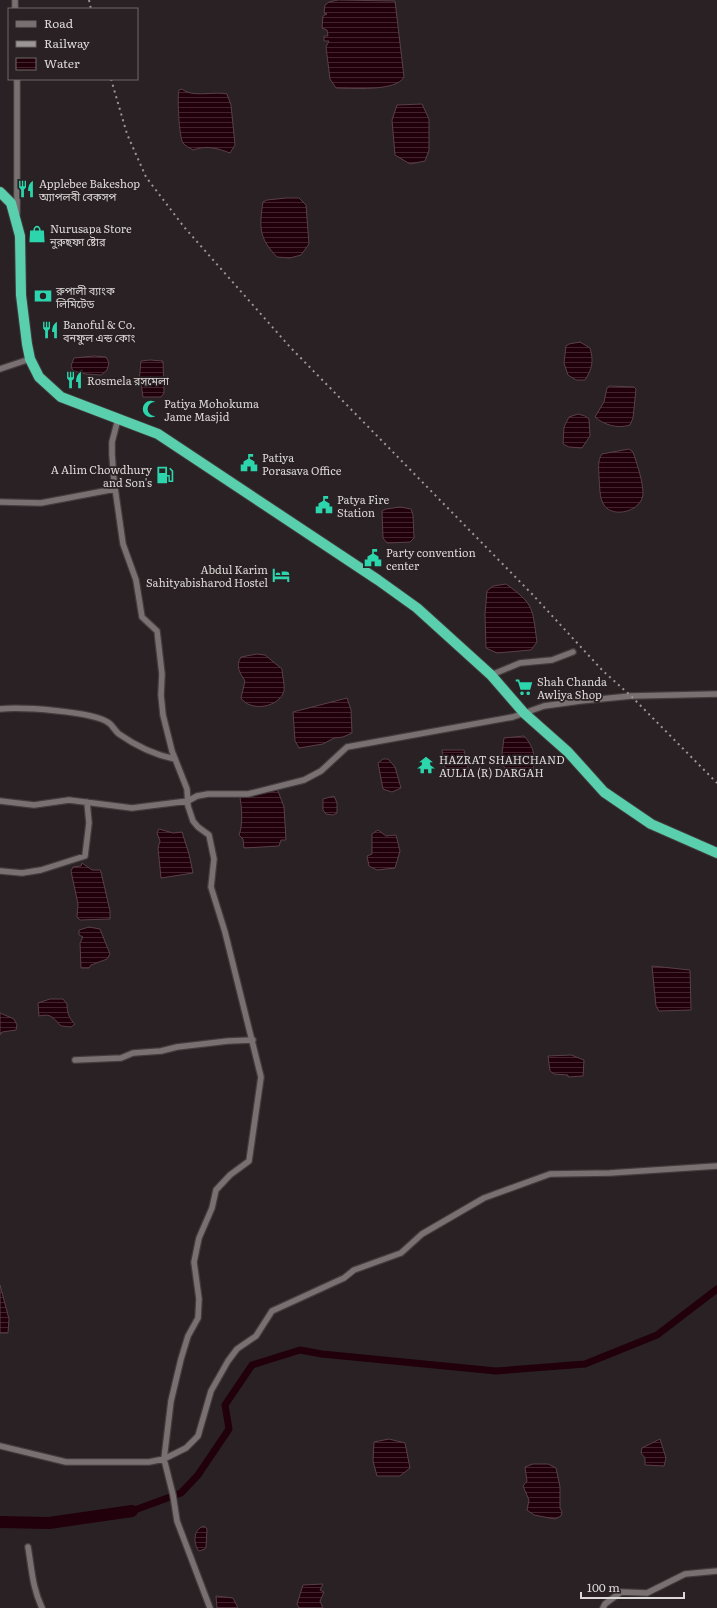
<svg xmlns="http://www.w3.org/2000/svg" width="717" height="1608" viewBox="0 0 717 1608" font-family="Literata,'Noto Sans Bengali',serif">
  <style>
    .water { fill: url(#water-rules); stroke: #594048 }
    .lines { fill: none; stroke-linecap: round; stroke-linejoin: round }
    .canal { stroke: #21000b; stroke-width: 7 }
    .river { stroke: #21000b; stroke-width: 12 }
    .street-casing { stroke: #423c3d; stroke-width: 8 }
    .highway-casing { stroke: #423c3d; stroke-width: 12 }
    .street { stroke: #797072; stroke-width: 5.5 }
    .highway { stroke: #5acfad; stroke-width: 10 }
    .rail { stroke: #9c9697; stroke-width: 2; stroke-dasharray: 2 4; stroke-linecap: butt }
    .labels { text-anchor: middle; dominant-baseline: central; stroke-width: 3.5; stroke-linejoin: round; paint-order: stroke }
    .poi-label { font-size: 11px; fill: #dcd7d8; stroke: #292123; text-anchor: start }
  </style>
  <defs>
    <pattern id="water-rules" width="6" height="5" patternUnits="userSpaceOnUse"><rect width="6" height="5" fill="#21000b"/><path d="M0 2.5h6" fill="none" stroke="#41242e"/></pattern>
  </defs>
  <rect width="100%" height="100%" fill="#292123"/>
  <!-- water -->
  <path class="water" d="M 338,0 L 395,1 L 404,77 C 396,92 351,88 336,88 L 330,79 L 326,47 L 329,41 L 324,41 L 324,36 L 328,36 L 327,30 L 322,28 L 323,16 L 327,14 L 324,13 L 325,5 L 329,2 Z
    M 182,89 C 191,98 215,91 227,94 L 231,105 L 235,145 L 230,153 C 217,148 206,145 193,150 C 190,148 185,146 183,143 C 179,137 177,97 179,90 Z
    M 422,104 L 429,119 L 429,150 L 425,161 L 410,164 L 395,155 L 392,120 L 397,105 Z
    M 286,198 L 299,198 L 306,205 L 309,244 L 301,255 L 290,258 L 277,257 C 259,238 259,228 263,202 L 267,200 Z
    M 580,342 L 590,348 C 594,361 592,369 585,380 L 576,380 L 568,375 L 564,363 L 566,346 L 569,344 Z
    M 94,356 L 106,357 L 109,363 L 107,370 L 101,375 L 86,374 L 73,371 L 71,366 L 74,358 Z
    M 150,360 L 163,361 L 164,393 L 161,397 L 143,397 L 141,383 L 139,382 L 141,361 Z
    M 609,386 L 634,387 L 636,389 L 633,418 L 630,425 C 618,429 604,425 595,417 L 604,402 L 607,388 Z
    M 578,414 L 585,416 L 589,419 L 590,436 L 582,448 L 569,447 L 563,444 L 564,427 L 569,417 Z
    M 629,449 L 633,452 C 637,464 643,481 643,494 C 642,511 613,519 604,505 C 599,498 600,486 599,478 C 599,469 597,461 602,454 Z
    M 400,507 L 411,509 L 413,515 L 414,538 L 410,542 L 387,543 L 383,538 L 382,511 L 386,509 Z
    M 506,584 C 535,605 532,608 537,642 L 531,650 L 497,653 L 486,648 L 485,614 L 487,591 L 493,586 Z
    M 257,654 L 265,655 L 282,669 C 282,675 285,685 284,691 C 279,708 250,712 241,698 L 245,681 C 240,673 235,666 241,657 Z
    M 347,698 L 351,710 L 352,733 L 343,737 L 334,738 L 323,744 L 299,748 L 295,741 L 293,712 Z
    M 524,736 C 535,748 537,761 531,776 L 515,779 L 509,776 L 501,761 L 504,738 Z
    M 442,750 L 464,750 L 470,777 L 448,778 L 446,775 Z
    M 383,759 L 388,759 L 395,767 L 401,788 L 392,792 L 383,789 L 378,763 Z
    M 276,790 L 278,791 L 284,807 L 286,840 L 281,840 L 279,846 L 244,848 L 243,839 L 239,835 C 243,825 242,809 240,798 Z
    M 334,796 L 337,803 L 337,813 L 333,815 L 326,814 L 323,810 L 323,799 Z
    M 159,829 L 173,833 L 182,832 L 189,854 L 193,873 L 161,878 L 158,848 L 160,841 L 157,833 Z
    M 378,830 L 386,836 L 396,835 L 400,851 L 395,868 L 377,870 L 369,866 L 367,856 L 372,854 L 372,834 Z
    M 82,863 L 92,870 L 100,870 L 101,872 L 110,911 L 110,919 L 80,920 L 77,917 L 78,904 L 71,871 L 73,867 L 81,866 Z
    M 89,927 L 100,929 L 110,954 L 107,959 L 91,965 L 89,968 L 81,968 L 80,943 L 83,937 L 79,935 L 79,930 Z
    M 652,966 L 690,970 L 691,1010 L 659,1011 L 656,1006 Z
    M 50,999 L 63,999 L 67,1004 C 67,1012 69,1019 75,1024 L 71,1027 L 61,1026 C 53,1018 52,1013 39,1016 L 38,1003 Z
    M 0,1013 L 14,1019 L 17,1025 L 16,1030 L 2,1032 L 0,1035 Z
    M 571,1055 L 584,1060 L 583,1076 L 568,1077 L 568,1075 L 554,1074 L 550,1071 L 548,1056 Z
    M 0,1285 L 9,1319 L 8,1333 L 0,1333 Z
    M 389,1439 L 405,1443 L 410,1468 L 400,1476 L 377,1476 L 373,1461 L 374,1442 Z
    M 660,1439 L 666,1458 L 664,1466 L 645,1465 L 645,1458 L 641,1453 L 642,1448 Z
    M 533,1464 L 548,1464 L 556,1468 L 560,1487 L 560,1508 L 562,1512 L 561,1516 L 555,1519 L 534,1515 L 527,1510 L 529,1500 L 523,1486 L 527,1481 L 525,1467 Z
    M 204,1526 L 207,1529 L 206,1547 L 205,1549 L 199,1551 C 193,1544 193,1529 204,1526 Z
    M 323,1584 L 320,1590 L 324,1592 L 320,1601 L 323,1608 L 299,1608 L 297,1604 L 303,1585 Z
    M 216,1596 L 233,1598 L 238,1608 L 217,1608 Z"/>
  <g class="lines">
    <!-- canal -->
    <path class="canal" d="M 132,1511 L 181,1493 L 198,1475 L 229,1429 L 225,1405 L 252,1365 L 300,1350 L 322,1354 L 496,1371 L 585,1364 L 657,1335 L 717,1289"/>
    <!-- river -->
    <path class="river" d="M 0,1522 L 49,1523 L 132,1511"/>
    <!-- street casing -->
    <g class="street-casing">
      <path id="street" d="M 15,0 L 15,9
        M 17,79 L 17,213
        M 0,369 L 30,359
        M 118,419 L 112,442 L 112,454 L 114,481 L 123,544 L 136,580 L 142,617 L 157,631 L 162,674 L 161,695 L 163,715 L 172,751 L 187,789 L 188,806 L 193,821 L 198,827 L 209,835 L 214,859 L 211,887 L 225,932 L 261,1077 L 249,1161 L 230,1175 L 216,1190 L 212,1208 L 199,1238 L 194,1262 L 199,1299 L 198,1318 L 188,1336 L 181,1359 L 171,1401 L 164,1459 L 173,1495 L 177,1521 L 210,1608
        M 0,502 L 41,503 L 115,489
        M 491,675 L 520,663 L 552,660 L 573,652
        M 0,709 C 21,707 93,711 109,723 C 113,726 115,731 119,734 C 136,746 155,755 175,759
        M 0,801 L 34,805 L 69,800 L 132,808 L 188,801 L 197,796 L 208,794 L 248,794 L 304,780 L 321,771 L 347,747 L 513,717 L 544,706 L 580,701 L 631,696 L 717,694
        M 0,871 L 22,873 L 41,870 L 85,856 L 89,823 L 87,802
        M 75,1060 L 121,1058 L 133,1053 L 161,1051 L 177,1047 L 228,1041 L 253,1040
        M 0,1446 L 66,1462 L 149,1462 L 164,1459 L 186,1448 L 198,1436 L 211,1391 L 228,1361 L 237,1349 L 256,1336 L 272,1311 L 344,1278 L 354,1270 L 401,1253 L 422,1234 L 484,1198 L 550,1174 L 610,1173 L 717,1166
        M 28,1547 C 32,1570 32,1586 42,1608
        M 603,1608 L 605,1604 L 621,1592 L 647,1593 L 685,1574 L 717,1571"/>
    </g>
    <!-- highway casing -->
    <g class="highway-casing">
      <path id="highway" d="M 0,192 L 11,203 L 20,236 L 21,295 L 27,344 L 30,359 L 39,377 L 61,397 L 158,434 L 378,580 L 417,608 L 491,675 L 524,713 L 568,752 L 604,792 L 651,824 L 717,853"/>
    </g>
    <!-- street -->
    <use href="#street" class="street"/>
    <!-- highway -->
    <use href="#highway" class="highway"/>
    <!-- rail -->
    <path class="rail" d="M 89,0 L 91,9
      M 111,79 L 127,134 L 146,177 L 184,227 L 290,347 L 532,594 L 603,671 L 631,696 L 717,783"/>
  </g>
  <!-- icons -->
  <defs>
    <g id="restaurant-bare" transform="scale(1.38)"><path d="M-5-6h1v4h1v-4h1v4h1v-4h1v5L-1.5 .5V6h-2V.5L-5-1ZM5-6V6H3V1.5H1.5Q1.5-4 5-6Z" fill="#2cd5ab" stroke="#292123" stroke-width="2.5" paint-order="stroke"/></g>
    <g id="shop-bare" transform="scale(1.38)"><path d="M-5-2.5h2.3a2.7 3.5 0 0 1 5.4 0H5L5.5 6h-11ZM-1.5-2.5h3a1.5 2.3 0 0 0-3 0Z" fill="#2cd5ab" stroke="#292123" stroke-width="2.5" paint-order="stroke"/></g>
    <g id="bank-bare" transform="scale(1.38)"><path d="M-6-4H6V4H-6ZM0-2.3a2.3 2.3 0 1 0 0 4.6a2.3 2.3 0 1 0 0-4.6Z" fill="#2cd5ab" stroke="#292123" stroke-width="2.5" paint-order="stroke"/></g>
    <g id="mosque-bare" transform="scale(1.38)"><path d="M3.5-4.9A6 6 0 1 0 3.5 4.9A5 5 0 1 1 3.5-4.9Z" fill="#2cd5ab" stroke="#292123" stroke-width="2.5" paint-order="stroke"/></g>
    <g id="civic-bare" transform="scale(1.38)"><path d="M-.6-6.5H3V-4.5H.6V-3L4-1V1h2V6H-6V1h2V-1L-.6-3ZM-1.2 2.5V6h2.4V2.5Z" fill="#2cd5ab" stroke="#292123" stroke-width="2.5" paint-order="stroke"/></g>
    <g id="fuel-bare" transform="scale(1.38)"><path d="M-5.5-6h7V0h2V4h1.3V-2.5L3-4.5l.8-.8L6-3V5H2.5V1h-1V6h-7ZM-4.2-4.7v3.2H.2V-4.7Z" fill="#2cd5ab" stroke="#292123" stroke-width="2.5" paint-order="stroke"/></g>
    <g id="hotel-bare" transform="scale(1.38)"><path d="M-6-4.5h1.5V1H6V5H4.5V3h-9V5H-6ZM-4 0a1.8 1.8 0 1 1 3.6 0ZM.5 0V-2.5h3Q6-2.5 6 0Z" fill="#2cd5ab" stroke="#292123" stroke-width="2.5" paint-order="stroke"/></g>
    <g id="supermarket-bare" transform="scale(1.38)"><path d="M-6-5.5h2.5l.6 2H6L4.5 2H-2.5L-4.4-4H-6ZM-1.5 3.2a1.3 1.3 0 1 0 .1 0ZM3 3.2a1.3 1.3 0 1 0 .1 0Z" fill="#2cd5ab" stroke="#292123" stroke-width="2.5" paint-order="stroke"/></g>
    <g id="temple-bare" transform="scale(1.38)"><path d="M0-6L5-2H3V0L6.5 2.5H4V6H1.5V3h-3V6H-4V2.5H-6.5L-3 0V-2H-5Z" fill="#2cd5ab" stroke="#292123" stroke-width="2.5" paint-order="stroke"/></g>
  </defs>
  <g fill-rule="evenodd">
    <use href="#restaurant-bare" x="26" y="189"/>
    <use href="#shop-bare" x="37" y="234"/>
    <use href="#bank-bare" x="43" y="296"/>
    <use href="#restaurant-bare" x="50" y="330"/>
    <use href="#restaurant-bare" x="74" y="380"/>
    <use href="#mosque-bare" x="151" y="409"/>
    <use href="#civic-bare" x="249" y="463"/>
    <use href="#fuel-bare" x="165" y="475"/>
    <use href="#civic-bare" x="324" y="505"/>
    <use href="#civic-bare" x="373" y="558"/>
    <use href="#hotel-bare" x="281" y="575"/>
    <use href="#supermarket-bare" x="524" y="687"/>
    <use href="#temple-bare" x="426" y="765"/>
  </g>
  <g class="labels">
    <!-- poi labels -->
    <g class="poi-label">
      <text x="39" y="183">Applebee Bakeshop<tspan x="39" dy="13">অ্যাপলবী বেকসপ</tspan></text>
      <text x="50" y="228">Nurusapa Store<tspan x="50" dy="13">নুরুছফা ষ্টোর</tspan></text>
      <text x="56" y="290">রুপালী ব্যাংক<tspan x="56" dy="13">লিমিটেড</tspan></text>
      <text x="63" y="324">Banoful &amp; Co.<tspan x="63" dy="13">বনফুল এন্ড কোং</tspan></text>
      <text x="87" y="380">Rosmela রসমেলা</text>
      <text x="164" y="403">Patiya Mohokuma<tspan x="164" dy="13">Jame Masjid</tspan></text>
      <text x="262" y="457">Patiya<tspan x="262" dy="13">Porasava Office</tspan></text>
      <text x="152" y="469" text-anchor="end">A Alim Chowdhury<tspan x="152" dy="13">and Son's</tspan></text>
      <text x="337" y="499">Patya Fire<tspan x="337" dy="13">Station</tspan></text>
      <text x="386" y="552">Party convention<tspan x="386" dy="13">center</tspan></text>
      <text x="268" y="569" text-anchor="end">Abdul Karim<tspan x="268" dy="13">Sahityabisharod Hostel</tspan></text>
      <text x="537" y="681">Shah Chanda<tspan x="537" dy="13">Awliya Shop</tspan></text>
      <text x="439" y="759">HAZRAT SHAHCHAND<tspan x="439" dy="13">AULIA (R) DARGAH</tspan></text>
    </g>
  </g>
  <!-- legend -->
  <rect x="8" y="8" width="130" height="72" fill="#292123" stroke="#716a6b"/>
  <rect x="16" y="21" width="20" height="6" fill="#797072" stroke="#716a6b"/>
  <text x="44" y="28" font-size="12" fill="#dcd7d8">Road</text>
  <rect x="16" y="41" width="20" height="6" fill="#9c9697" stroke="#716a6b"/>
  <text x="44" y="48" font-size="12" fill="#dcd7d8">Railway</text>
  <rect x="16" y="58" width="20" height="12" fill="url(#water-rules)" stroke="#716a6b"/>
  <text x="44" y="68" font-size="12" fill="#dcd7d8">Water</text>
  <!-- scale -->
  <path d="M581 1592v6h103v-6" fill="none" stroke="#dcd7d8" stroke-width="2"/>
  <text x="587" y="1592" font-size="12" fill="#dcd7d8" stroke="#292123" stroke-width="3" paint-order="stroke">100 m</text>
</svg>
